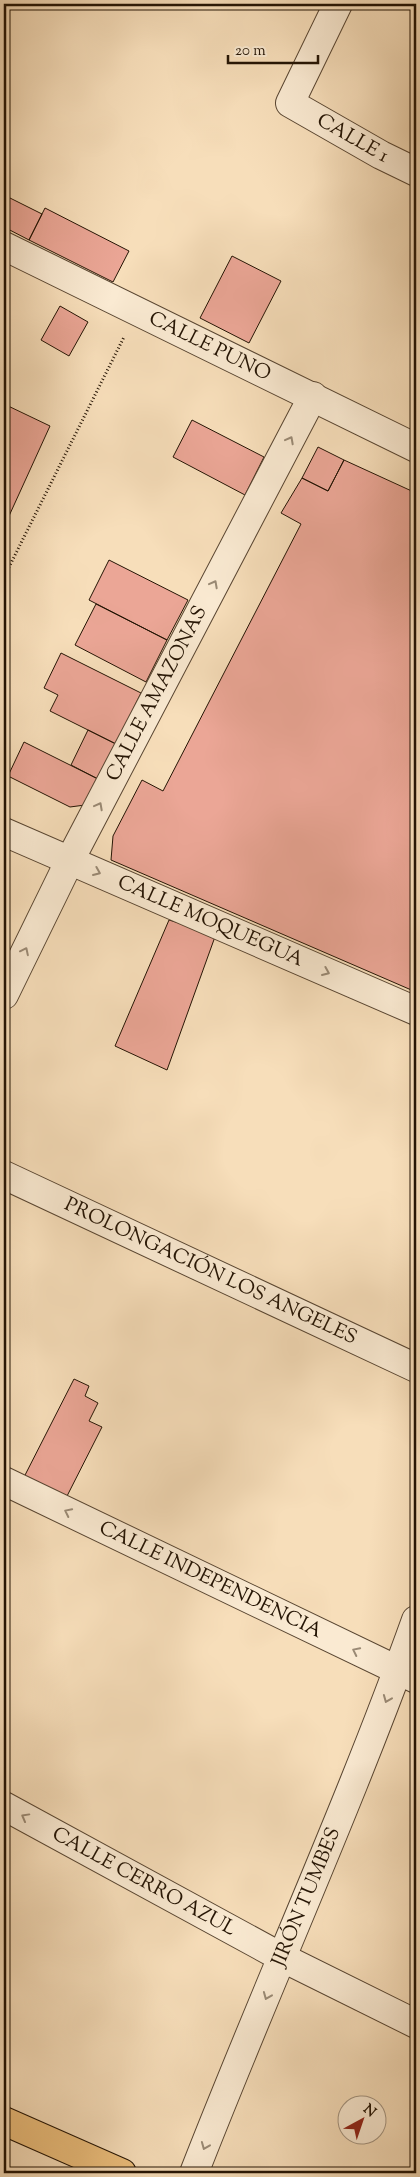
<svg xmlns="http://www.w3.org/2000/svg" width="420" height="2177" viewBox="0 0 420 2177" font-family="'Sorts Mill Goudy',serif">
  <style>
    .building { fill: #eba696; stroke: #241404 }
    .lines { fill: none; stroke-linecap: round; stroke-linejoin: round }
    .minor-casing { stroke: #594632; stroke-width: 30 }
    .major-casing { stroke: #241404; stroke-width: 30 }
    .path { stroke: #241404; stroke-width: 3; stroke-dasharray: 1 2.5; stroke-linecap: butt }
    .minor { stroke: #faead2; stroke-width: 28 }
    .major { stroke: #ecbf7d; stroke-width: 28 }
    .oneway { stroke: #9a8a75 }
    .labels { text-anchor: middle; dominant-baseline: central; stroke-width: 4; stroke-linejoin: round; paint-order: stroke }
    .street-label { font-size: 20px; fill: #241404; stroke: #faead2 }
  </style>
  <rect width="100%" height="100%" fill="#f7deba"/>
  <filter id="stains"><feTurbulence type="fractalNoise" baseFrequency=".004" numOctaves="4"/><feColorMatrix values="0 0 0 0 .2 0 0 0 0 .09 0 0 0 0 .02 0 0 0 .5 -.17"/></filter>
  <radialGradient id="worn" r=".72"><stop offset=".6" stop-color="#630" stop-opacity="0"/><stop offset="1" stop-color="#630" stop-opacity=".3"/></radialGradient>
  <!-- building -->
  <path class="building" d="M 4,195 L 42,214 L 29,240 L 4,227 Z
    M 45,208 L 129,251 L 113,282 L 29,240 Z
    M 232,256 L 281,281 L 249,343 L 200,318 Z
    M 60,306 L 88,322 L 69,356 L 41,340 Z
    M 4,404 L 50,426 L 4,527 Z
    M 192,420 L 264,457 L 245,495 L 173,457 Z
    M 318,447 L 344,460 L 328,491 L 302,478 Z
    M 344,460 L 416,493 L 416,992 L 111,860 L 113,836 L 142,780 L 163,791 L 301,524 L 281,513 L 302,478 L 328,491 Z
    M 109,560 L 188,600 L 167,640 L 89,600 Z
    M 96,604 L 167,640 L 146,682 L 75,645 Z
    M 61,653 L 141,693 L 116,744 L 50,711 L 58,695 L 44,688 Z
    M 88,730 L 116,744 L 98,779 L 71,765 Z
    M 24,742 L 98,779 L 85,805 L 70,807 L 8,776 Z
    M 169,920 L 216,934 L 167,1070 L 115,1046 Z
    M 74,1379 L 89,1386 L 85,1396 L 98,1403 L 89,1421 L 102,1427 L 64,1502 L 22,1481 Z"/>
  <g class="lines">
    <!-- minor casing -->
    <g class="minor-casing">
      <g id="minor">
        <path id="s1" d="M 338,4 L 290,103 L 381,155 L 416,172"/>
        <path id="s2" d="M 4,246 L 416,448"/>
        <path id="s3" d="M 4,832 L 416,1011"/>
        <path id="s4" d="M 4,995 L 70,860 L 313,396"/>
        <path id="s5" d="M 4,1175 L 416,1368"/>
        <path id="s6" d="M 4,1481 L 416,1679"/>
        <path id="s7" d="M 4,1806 L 283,1958 L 416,2024"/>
        <path id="s8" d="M 194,2173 C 266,1988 349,1807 416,1620"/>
      </g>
    </g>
    <!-- major casing -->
    <g class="major-casing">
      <path id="major" d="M 4,2121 L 122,2173"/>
    </g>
    <!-- path -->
    <path class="path" d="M 4,577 L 124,337"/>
    <!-- minor -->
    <use href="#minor" class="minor"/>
    <!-- major -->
    <use href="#major" class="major"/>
  </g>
  <!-- one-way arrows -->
  <defs><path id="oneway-chevron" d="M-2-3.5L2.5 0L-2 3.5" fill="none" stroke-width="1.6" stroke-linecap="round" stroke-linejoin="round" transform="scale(1.25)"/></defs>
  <g class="oneway">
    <use href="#oneway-chevron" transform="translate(290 440) rotate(-62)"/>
    <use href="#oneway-chevron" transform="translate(214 584) rotate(-62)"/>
    <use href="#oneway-chevron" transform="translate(99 806) rotate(-62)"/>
    <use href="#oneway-chevron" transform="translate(97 872) rotate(23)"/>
    <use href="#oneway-chevron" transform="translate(25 951) rotate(-64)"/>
    <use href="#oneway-chevron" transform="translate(326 972) rotate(23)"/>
    <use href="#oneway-chevron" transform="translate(68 1512) rotate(-154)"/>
    <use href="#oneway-chevron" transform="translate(356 1651) rotate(-154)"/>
    <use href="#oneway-chevron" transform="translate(387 1699) rotate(112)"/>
    <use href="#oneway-chevron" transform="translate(25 1817) rotate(-151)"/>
    <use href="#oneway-chevron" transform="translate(267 1996) rotate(112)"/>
    <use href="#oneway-chevron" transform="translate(205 2146) rotate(112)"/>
  </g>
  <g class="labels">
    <!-- street labels -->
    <g class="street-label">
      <text stroke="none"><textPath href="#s1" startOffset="182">CALLE 1</textPath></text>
      <text stroke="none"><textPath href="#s2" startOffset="229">CALLE PUNO</textPath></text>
      <text stroke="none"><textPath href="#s4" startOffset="338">CALLE AMAZONAS</textPath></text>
      <text stroke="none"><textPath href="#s3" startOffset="225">CALLE MOQUEGUA</textPath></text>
      <text stroke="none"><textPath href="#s5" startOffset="228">PROLONGACIÓN LOS ANGELES</textPath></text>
      <text stroke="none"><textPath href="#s6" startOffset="229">CALLE INDEPENDENCIA</textPath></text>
      <text stroke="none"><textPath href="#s7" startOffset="159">CALLE CERRO AZUL</textPath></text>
      <text stroke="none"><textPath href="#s8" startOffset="298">JIRÓN TUMBES</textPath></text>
    </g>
  </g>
  <!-- margin -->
  <rect width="420" height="2177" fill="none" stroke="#f7deba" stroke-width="20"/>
  <rect x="5" y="5" width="410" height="2167" fill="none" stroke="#241404" stroke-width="2.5"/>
  <rect x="10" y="10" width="400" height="2157" fill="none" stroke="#241404"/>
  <!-- north arrow -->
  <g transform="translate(362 2120) rotate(40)"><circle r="24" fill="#faead2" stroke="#a49480"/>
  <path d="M0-4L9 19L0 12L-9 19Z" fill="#8f2418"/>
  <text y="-8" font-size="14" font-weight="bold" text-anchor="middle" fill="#241404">N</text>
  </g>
  <!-- scale -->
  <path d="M228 55v8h90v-8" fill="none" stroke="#241404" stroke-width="2.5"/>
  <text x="235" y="55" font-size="15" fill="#241404" stroke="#faead2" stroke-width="4" paint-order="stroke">20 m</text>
  <rect width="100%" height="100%" filter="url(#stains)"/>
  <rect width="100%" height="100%" fill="url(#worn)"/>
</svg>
